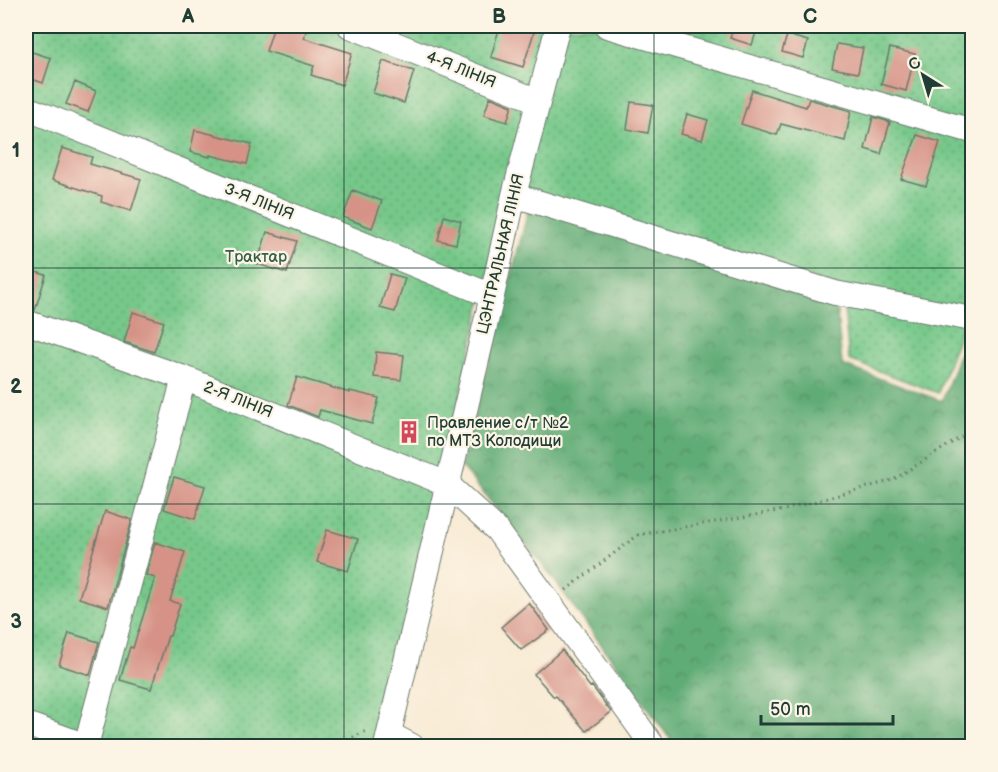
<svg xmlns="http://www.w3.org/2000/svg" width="998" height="772" viewBox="0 0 998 772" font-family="'Balsamiq Sans',sans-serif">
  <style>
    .forest { fill: url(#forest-crowns); stroke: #407455; stroke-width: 1.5 }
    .garden { fill: url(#garden-dots); stroke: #4a825f; stroke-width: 1.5 }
    .building { fill: #d69286 }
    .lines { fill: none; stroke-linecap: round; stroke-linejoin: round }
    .minor-casing { stroke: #6b796b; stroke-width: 26 }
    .path { stroke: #6b796b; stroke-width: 3; stroke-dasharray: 1.5 4.5; stroke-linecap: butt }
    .minor { stroke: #fff; stroke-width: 24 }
    .grid { fill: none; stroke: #1f3d34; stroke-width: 1.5; stroke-opacity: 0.55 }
    .labels { text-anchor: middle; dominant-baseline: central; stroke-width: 4.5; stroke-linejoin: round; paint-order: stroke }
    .street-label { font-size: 16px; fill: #1f3d34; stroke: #fcf5e5 }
    .park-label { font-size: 16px; fill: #35604a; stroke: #fcf5e5 }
    .poi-label { font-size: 16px; fill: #1f3d34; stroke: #fcf5e5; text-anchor: start }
    .neatline { fill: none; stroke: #1f3d34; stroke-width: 2 }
    .grid-label { font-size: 20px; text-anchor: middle; font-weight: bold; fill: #1f3d34 }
  </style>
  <defs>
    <pattern id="forest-crowns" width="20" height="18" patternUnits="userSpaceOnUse" patternTransform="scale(1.5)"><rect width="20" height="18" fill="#60ac76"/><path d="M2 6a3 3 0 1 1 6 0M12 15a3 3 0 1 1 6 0" fill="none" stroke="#4f8d62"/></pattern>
    <pattern id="garden-dots" width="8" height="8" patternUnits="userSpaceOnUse" patternTransform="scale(1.5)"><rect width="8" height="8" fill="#76c88a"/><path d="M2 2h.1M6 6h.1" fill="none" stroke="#60a472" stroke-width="1.8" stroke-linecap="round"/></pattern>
  </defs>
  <rect width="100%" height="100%" fill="#fcf5e5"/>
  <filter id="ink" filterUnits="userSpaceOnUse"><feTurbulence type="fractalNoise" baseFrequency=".0167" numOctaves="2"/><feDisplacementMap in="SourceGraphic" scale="12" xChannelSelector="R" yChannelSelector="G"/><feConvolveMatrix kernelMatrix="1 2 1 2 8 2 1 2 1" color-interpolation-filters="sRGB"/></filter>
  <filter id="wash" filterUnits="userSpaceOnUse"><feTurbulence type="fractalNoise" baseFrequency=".008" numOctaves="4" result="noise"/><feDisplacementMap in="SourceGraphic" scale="24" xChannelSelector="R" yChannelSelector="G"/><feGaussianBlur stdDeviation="1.35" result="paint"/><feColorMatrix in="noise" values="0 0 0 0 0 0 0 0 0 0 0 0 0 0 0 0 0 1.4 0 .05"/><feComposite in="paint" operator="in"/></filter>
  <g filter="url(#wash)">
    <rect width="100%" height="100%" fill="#f8e9d2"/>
    <!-- forest -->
    <path class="forest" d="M 531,200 L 835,293 L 842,365 L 942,401 L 972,319 L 972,746 L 675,746 L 547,570 L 461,466 Z"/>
    <!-- garden -->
    <path class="garden" d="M 26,26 L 972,26 L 972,299 L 938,393 L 849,360 L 842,288 L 509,186 L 382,731 L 365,746 L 111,746 L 89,740 L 26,716 Z"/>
    <g id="blocks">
      <!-- building -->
      <path class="building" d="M 274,26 L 298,26 L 307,28 L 304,38 L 352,53 L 342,85 L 311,75 L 314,66 L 266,51 Z
        M 500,26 L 523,26 L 535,29 L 523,67 L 491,57 Z
        M 734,26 L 758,26 L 752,45 L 730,38 Z
        M 787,35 L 808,41 L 803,58 L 782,52 Z
        M 837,44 L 863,48 L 858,73 L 832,68 Z
        M 890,48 L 915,54 L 906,91 L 881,84 Z
        M 26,50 L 51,58 L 43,83 L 26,77 Z
        M 383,61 L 414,71 L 404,103 L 373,93 Z
        M 75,82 L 96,91 L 88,112 L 66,104 Z
        M 752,90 L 806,107 L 809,99 L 851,111 L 845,141 L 781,124 L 777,135 L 741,124 Z
        M 490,97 L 512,106 L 507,122 L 484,115 Z
        M 631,102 L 653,105 L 648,133 L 627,129 Z
        M 687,114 L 708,120 L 702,140 L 681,134 Z
        M 873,117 L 890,122 L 881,154 L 865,149 Z
        M 195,130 L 252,144 L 247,164 L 210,155 L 210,157 L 190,152 Z
        M 917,135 L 940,142 L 926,186 L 901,179 Z
        M 62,148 L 92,157 L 90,164 L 141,179 L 131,211 L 101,202 L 102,196 L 52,180 Z
        M 353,190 L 382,201 L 372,228 L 343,217 Z
        M 444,216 L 461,221 L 456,244 L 438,240 Z
        M 267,232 L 297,241 L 287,273 L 257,264 Z
        M 26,269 L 46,275 L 35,310 L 26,308 Z
        M 390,274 L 405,278 L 395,312 L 380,308 Z
        M 133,312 L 164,322 L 154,352 L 124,342 Z
        M 376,352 L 404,355 L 401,380 L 374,377 Z
        M 297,377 L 350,393 L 350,391 L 379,398 L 372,424 L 320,410 L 318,417 L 288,405 Z
        M 174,477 L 205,486 L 195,519 L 164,509 Z
        M 105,511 L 132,520 L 108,607 L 79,598 Z
        M 327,530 L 358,539 L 348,571 L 317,562 Z
        M 155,542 L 185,552 L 170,601 L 180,604 L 170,636 L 168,636 L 151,689 L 120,680 L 130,647 L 133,648 L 155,578 L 146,575 Z
        M 529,603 L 549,630 L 521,650 L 501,627 Z
        M 69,633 L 99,642 L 90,675 L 59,665 Z
        M 562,650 L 590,687 L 592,686 L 611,712 L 586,731 L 556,696 L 554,697 L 534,674 Z"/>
    </g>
  </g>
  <g filter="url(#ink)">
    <use href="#blocks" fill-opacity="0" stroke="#6b796b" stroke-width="1.5"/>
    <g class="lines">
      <!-- minor casing -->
      <g class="minor-casing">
        <path id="minor" d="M 350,26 L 538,101
          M 607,26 L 972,131
          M 26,108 L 492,296
          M 514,195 L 835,293 L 972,319
          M 26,322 L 184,378 L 447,484 L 497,530 L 653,746
          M 26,724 L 86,746 L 184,378
          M 389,734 L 412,746
          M 386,746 L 492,296 L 514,195 L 558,26"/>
      </g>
      <!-- path -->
      <path class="path" d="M 566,590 L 638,535 L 784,510 L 893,480 L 972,430
        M 337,746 L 339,744 L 368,730"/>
      <!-- minor -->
      <use href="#minor" class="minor"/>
    </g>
  </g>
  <!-- grid -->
  <path class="grid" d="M 344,26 L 344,746M 654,26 L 654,746M 26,268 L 972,268M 26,504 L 972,504"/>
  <!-- icons -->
  <defs>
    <g id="building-bare" transform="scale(1.8)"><path d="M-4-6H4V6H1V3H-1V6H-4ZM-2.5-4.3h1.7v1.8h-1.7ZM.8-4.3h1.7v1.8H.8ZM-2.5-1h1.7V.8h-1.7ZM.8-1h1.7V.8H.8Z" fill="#d1495b" stroke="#fcf5e5" stroke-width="2.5" paint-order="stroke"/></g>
  </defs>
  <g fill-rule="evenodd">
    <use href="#building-bare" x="409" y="432"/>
  </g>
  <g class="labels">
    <!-- street labels -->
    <g class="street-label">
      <text transform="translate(461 70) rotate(22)">4-Я ЛІНІЯ</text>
      <text transform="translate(259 202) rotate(22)">3-Я ЛІНІЯ</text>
      <text transform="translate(501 254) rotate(-77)">ЦЭНТРАЛЬНАЯ ЛІНІЯ</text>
      <text transform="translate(238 400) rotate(22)">2-Я ЛІНІЯ</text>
    </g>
    <!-- park labels -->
    <g class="park-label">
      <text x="256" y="257">Трактар</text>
    </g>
    <!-- poi labels -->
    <g class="poi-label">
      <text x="427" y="423">Правление с/т №2<tspan x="427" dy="18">по МТЗ Колодищи</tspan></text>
    </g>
  </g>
  <!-- margin -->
  <rect width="998" height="772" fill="none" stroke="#fcf5e5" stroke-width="66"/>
  <!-- north arrow -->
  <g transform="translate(923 75) rotate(323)" stroke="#fcf5e5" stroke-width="4.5" paint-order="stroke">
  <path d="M0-4.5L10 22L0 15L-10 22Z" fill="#1f3d34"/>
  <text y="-9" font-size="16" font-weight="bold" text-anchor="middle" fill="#1f3d34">С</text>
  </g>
  <!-- scale -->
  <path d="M761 715v9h132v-9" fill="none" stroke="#1f3d34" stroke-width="3"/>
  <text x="770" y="715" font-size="18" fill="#1f3d34" stroke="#fcf5e5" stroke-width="4.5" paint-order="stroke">50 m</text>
  <rect x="33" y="33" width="932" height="706" class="neatline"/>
  <g class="grid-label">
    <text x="188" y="23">A</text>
    <text x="499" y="23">B</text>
    <text x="810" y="23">C</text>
    <text x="16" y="157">1</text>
    <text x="16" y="393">2</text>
    <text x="16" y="628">3</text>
  </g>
</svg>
